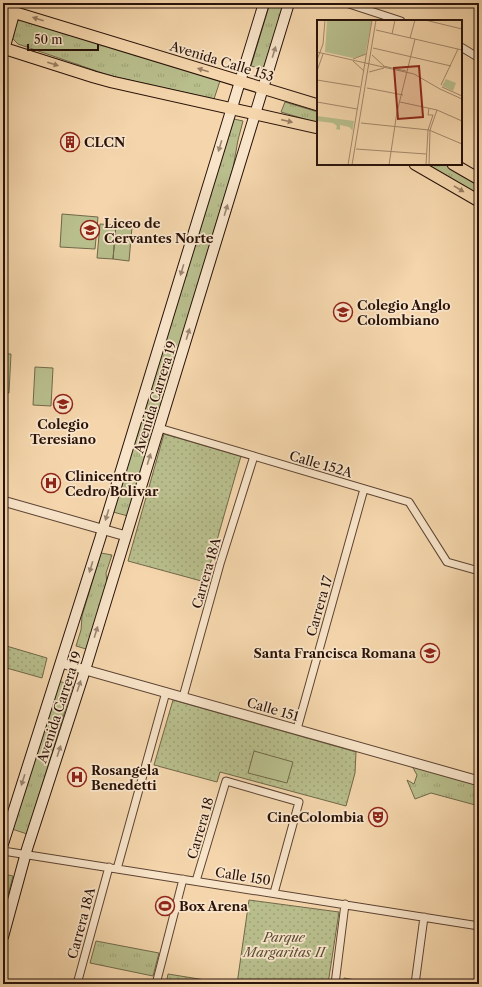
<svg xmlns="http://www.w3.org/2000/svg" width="482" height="987" viewBox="0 0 482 987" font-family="'Libre Caslon Text',serif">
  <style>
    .grass { fill: url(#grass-tufts); stroke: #70684a }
    .park { fill: url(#park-dots); stroke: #70684a }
    .pitch { fill: #b8be8c; stroke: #70684a }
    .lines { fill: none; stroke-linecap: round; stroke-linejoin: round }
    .minor-casing { stroke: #5c4332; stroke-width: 9 }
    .tertiary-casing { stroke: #5c4332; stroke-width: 11 }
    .secondary-casing { stroke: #291209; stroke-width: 12 }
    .primary-casing { stroke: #291209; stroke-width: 13 }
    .minor { stroke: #f8e4c9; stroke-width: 7 }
    .tertiary { stroke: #f8e4c9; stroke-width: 9 }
    .secondary { stroke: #f8e4c9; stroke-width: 10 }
    .primary { stroke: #f5d6ac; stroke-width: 11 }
    .oneway { fill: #997e63 }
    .oneway2 { fill: #9b8673 }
    .labels { text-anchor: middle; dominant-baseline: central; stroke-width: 3.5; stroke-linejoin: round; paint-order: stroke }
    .street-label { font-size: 13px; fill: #291209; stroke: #f8e4c9 }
    .poi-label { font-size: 13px; font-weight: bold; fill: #291209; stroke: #f8e4c9; text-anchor: start }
    .park-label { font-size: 13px; font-style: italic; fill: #5b4e37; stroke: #f8e4c9 }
    .inset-road { fill: none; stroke: #a3886b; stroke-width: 1 }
    .view { fill: #8f2418; fill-opacity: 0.15; stroke: #8f2418; stroke-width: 2 }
    .inset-edge { fill: none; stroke: #291209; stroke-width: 2 }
  </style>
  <defs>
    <pattern id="grass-tufts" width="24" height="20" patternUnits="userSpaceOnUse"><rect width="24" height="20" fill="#b8be8c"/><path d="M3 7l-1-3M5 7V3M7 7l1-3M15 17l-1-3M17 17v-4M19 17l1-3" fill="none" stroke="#9ea277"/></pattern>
    <pattern id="park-dots" width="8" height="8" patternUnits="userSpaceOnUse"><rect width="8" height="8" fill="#b8be8c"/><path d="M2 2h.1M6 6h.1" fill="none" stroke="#9ea277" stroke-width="1.8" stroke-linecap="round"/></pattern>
  </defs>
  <rect width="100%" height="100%" fill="#f5d6ac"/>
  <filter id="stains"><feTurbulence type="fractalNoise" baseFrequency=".005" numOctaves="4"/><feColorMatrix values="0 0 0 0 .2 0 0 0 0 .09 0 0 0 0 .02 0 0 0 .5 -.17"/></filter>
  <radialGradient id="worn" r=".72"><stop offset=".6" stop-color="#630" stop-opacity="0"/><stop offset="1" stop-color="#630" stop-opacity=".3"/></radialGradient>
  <!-- grass -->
  <path class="grass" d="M 270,3 L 285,3 L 263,69 L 251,66 Z
    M 23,19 L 220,81 L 214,99 L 111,76 L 18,44 L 14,40 L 12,37 L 16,23 L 19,20 Z
    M 285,102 L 318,112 L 318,123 L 281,112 Z
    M 234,119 L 243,121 L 238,140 L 233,168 L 211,240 L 189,322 L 128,516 L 113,512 L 151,383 Z
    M 427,164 L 444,164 L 479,184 L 479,196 Z
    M 101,553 L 112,555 L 106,573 L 107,584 L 106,590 L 86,649 L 76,646 L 81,630 L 82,616 Z
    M 58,681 L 73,685 L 27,834 L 12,829 Z
    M 412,766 L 479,785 L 479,806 L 431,793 L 415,799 L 407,780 L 414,784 L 417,775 Z
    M 3,874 L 13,876 L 3,914 Z
    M 96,941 L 159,953 L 153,976 L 90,963 Z
    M 344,978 L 378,984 L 343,984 Z"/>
  <!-- park -->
  <path class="park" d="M 164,434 L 241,456 L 205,582 L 128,561 Z
    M 3,645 L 47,658 L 42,678 L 3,667 Z
    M 173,700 L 356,752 L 355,773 L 346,806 L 220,772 L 217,782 L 154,765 Z
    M 249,900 L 339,912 L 328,984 L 237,984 Z
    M 168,974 L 230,984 L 166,984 Z"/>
  <!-- pitch -->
  <path class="pitch" d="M 62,214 L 98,217 L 95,249 L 60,247 Z
    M 100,224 L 116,225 L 113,259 L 97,258 Z
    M 116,225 L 132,227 L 129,261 L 113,259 Z
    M 3,354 L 11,354 L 9,393 L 3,393 Z
    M 35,367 L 53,368 L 51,406 L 33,405 Z
    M 254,751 L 293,762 L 287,783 L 248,773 Z"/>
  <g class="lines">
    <!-- minor casing -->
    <g class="minor-casing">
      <path id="minor" d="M 346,3 L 401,21
        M 461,47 L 479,58
        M 159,428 L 409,502 L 447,562 L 479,571
        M 183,697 L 220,564 L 254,456
        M 297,729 L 364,489
        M 3,851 L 479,926
        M 117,869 L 166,692
        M 196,881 L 226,781 L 299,802 L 274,893
        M 77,984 L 109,867
        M 156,984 L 183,879
        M 335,984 L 345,904
        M 415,984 L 424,917"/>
    </g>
    <!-- tertiary casing -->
    <g class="tertiary-casing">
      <path id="tertiary" d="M 3,501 L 126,536
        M 61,663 L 479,781"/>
    </g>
    <!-- secondary casing -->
    <g class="secondary-casing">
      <path id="secondary" d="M 3,844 L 100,539 L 264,3
        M 3,937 L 27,849 L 85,670 L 289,3"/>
    </g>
    <!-- primary casing -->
    <g class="primary-casing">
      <path id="primary" d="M 3,9 L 318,105
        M 3,48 L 94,77 L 112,82 L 318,128
        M 4,48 L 14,12
        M 415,164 L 479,201
        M 453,164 L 479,179"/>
    </g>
    <!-- minor -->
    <use href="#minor" class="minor"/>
    <!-- tertiary -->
    <use href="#tertiary" class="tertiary"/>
    <!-- secondary -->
    <use href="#secondary" class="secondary"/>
    <!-- primary -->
    <use href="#primary" class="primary"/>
  </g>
  <!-- one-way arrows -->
  <defs><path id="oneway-solid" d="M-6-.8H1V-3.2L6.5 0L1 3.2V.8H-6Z"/></defs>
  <g class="oneway">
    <use href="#oneway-solid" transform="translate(38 19) rotate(-163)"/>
    <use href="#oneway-solid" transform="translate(53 64) rotate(18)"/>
    <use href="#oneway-solid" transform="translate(203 70) rotate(-163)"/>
    <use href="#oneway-solid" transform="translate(287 121) rotate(13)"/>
    <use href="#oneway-solid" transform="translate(459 189) rotate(31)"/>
  </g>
  <g class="oneway2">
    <use href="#oneway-solid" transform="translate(274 52) rotate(-73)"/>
    <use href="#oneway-solid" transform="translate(220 146) rotate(107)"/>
    <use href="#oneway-solid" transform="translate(226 210) rotate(-73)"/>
    <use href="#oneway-solid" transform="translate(182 270) rotate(107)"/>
    <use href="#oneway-solid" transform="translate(188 334) rotate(-73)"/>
    <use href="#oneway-solid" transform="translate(149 459) rotate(-73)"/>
    <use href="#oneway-solid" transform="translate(107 515) rotate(107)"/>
    <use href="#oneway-solid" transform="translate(91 567) rotate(107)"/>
    <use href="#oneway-solid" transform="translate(96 632) rotate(-73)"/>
    <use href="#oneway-solid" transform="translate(79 686) rotate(-72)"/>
    <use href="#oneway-solid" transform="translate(59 751) rotate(-72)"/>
    <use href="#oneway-solid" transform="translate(23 780) rotate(108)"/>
  </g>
  <!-- icons -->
  <defs>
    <g id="building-ring" transform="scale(1)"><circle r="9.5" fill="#f8e4c9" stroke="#8f2418" stroke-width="1.5"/><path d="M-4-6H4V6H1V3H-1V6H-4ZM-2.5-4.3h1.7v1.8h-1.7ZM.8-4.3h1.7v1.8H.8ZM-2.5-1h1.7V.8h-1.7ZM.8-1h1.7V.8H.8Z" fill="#8f2418"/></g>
    <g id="school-ring" transform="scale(1)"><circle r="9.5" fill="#f8e4c9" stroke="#8f2418" stroke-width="1.5"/><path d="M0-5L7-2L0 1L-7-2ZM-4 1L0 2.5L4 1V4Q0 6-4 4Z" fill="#8f2418"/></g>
    <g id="hospital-ring" transform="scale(1)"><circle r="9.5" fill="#f8e4c9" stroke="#8f2418" stroke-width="1.5"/><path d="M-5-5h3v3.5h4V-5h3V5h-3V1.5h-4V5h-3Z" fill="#8f2418"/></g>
    <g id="theatre-ring" transform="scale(1)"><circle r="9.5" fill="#f8e4c9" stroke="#8f2418" stroke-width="1.5"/><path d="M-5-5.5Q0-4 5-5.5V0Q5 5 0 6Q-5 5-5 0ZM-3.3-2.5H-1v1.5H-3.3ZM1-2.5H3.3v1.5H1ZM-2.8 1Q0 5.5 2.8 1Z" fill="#8f2418"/></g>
    <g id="stadium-ring" transform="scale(1)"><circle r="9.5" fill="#f8e4c9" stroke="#8f2418" stroke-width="1.5"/><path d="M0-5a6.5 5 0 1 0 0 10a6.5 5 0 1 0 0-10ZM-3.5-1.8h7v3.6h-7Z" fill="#8f2418"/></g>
  </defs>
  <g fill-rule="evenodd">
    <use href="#building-ring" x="70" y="142"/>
    <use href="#school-ring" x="90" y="230"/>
    <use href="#school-ring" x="343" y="312"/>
    <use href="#school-ring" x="63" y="404"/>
    <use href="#hospital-ring" x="51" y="483"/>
    <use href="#school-ring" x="430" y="653"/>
    <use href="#hospital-ring" x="77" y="777"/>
    <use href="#theatre-ring" x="378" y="817"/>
    <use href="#stadium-ring" x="165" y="906"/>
  </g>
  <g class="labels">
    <!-- street labels -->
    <g class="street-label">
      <text transform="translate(222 61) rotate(17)">Avenida Calle 153</text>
      <text transform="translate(155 397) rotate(-73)">Avenida Carrera 19</text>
      <text transform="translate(321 464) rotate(16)">Calle 152A</text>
      <text transform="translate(206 573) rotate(-74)">Carrera 18A</text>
      <text transform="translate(319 606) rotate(-74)">Carrera 17</text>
      <text transform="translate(59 707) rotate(-72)">Avenida Carrera 19</text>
      <text transform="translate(273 709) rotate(16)">Calle 151</text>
      <text transform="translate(200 828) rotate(-74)">Carrera 18</text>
      <text transform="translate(243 876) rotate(9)">Calle 150</text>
      <text transform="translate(81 923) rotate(-75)">Carrera 18A</text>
    </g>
    <!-- poi labels -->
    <g class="poi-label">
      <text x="84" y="142">CLCN</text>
      <text x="104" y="223">Liceo de<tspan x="104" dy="15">Cervantes Norte</tspan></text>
      <text x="357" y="305">Colegio Anglo<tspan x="357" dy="15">Colombiano</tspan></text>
      <text x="63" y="424" text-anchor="middle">Colegio<tspan x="63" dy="15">Teresiano</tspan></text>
      <text x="65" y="476">Clinicentro<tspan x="65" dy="15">Cedro Bolivar</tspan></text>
      <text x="416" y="653" text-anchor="end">Santa Francisca Romana</text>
      <text x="91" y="770">Rosangela<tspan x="91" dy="15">Benedetti</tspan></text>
      <text x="364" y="817" text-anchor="end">CineColombia</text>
      <text x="179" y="906">Box Arena</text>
    </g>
    <!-- park labels -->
    <g class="park-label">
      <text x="284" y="937">Parque<tspan x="284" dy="15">Margaritas II</tspan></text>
    </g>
  </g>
  <!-- overview -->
  <g transform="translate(317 20)">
    <rect width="145" height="145" fill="#f5d6ac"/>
    <path d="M 10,0 L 55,0 L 48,35 L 36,38 L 8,32 Z" fill="#b8be8c"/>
    <path d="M 129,59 L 139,63 L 136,71 L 125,66 ZM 0,96 L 37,101 L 34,119 L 35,110 L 32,107 L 23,105 L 23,110 L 19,109 L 20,106 L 16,103 L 0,101 Z" fill="#b8be8c"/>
    <path class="inset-road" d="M 108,0 L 145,9M 59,10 L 145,30M 75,14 L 78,0M 93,18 L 98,0M 56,28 L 134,46M 0,32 L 97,54 L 123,69M 55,35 L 67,46M 36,39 L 49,34M 0,40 L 6,24 L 8,0M 36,41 L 47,51M 66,46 L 89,51M 0,51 L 6,34M 52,52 L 67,48M 0,60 L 43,67M 124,65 L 141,29M 125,67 L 145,76M 50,68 L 86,75M 123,69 L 145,79M 0,82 L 40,89M 83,82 L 120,90 L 145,101M 44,103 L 112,110 L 145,124M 111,110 L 116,95 L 111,95 L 112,88M 113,110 L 120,90M 39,129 L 109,134M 31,145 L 55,0M 35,145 L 59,0M 72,145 L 80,92 L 98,19M 109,145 L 111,110M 112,145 L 113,110"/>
    <path class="view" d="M 102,46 L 106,97 L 81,99 L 77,48 Z"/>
    <rect width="145" height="145" class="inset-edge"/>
  </g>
  <!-- margin -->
  <rect width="482" height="987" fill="none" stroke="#f5d6ac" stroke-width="16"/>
  <rect x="4" y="4" width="474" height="979" fill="none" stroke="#291209" stroke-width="2"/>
  <rect x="8" y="8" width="466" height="971" fill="none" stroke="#291209"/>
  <!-- scale -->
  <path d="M28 44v6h70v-6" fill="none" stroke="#291209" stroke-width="2"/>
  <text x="34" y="44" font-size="12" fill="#291209" stroke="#f8e4c9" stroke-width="3" paint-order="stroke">50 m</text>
  <rect width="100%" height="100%" filter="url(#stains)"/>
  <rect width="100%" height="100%" fill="url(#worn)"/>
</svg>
